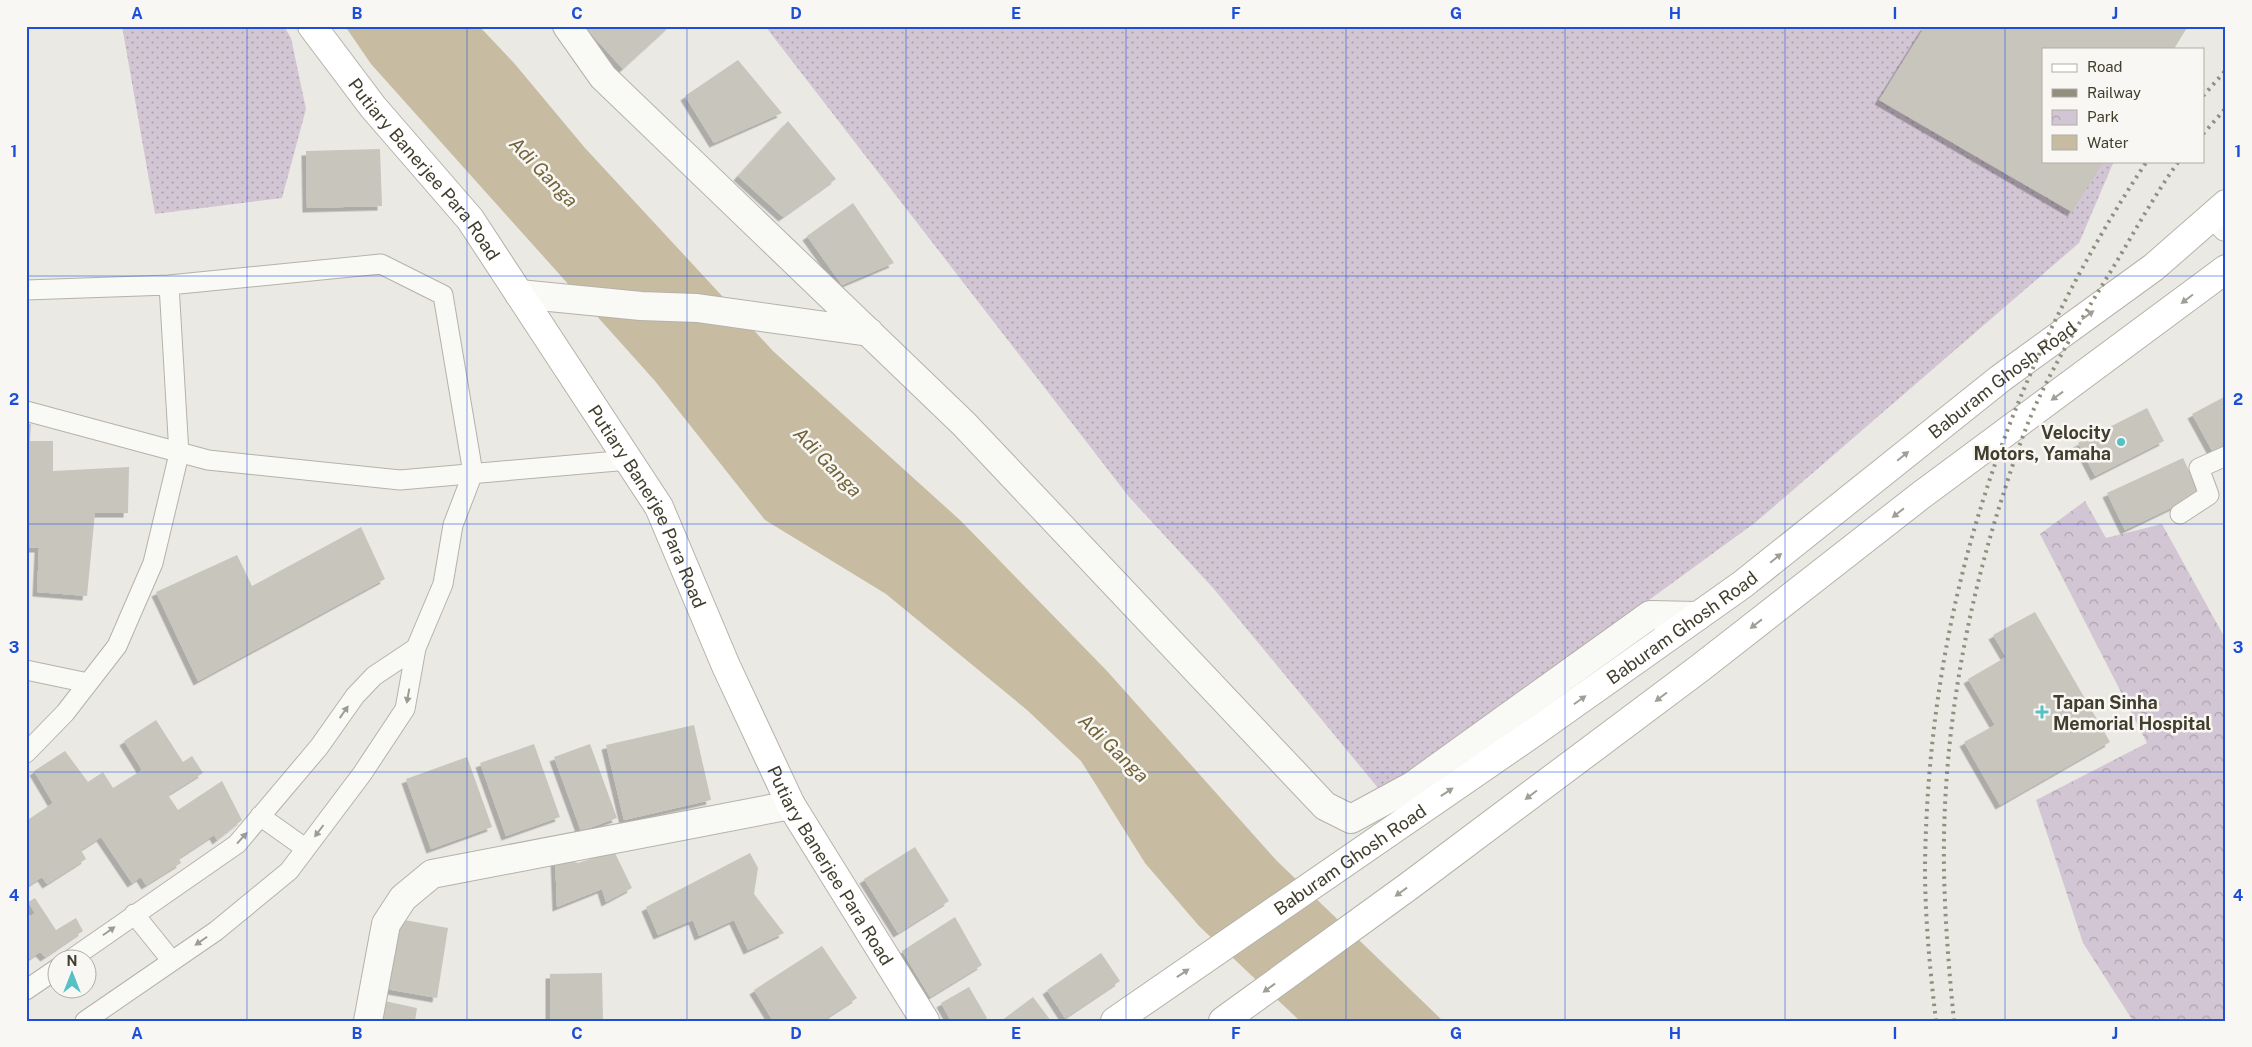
<svg xmlns="http://www.w3.org/2000/svg" width="2252" height="1047" viewBox="0 0 2252 1047" font-family="'Public Sans',sans-serif">
  <style>
    .grass { fill: url(#grass-dots) }
    .park { fill: url(#park-crowns) }
    .water { fill: #c7bca2 }
    .building { fill: #c7c5bc; filter: url(#shadow) }
    .lines { fill: none; stroke-linecap: round; stroke-linejoin: round }
    .lane-casing { stroke: #b5b2a9; stroke-width: 21 }
    .street-casing { stroke: #b5b2a9; stroke-width: 30 }
    .secondary-casing { stroke: #b5b2a9; stroke-width: 30 }
    .lane { stroke: #f9f9f6; stroke-width: 19 }
    .street { stroke: #f9f9f6; stroke-width: 28 }
    .secondary { stroke: #fff; stroke-width: 28 }
    .rail { stroke: #938f7f; stroke-width: 4; stroke-dasharray: 2.5 5; stroke-linecap: butt }
    .oneway { fill: #a09e96 }
    .oneway2 { fill: #9e9c92 }
    .grid { fill: none; stroke: #1d4ed8; stroke-width: 1; stroke-opacity: 0.55 }
    .poi-dot { fill: #55c1c4; stroke: #f8f7f4; stroke-width: 2 }
    .labels { text-anchor: middle; dominant-baseline: central; stroke-width: 5; stroke-linejoin: round; paint-order: stroke }
    .street-label { font-size: 18px; fill: #423e2d; stroke: #f8f7f4 }
    .poi-label { font-size: 18px; font-weight: bold; fill: #423e2d; stroke: #f8f7f4; text-anchor: end }
    .water-label { font-size: 19px; font-style: italic; fill: #72633a; stroke: #f8f7f4 }
    .neatline { fill: none; stroke: #1d4ed8; stroke-width: 2 }
    .grid-label { font-size: 16px; text-anchor: middle; font-weight: bold; fill: #1d4ed8 }
  </style>
  <defs>
    <pattern id="grass-dots" width="8" height="8" patternUnits="userSpaceOnUse" patternTransform="scale(1.25)"><rect width="8" height="8" fill="#d3c6d4"/><path d="M2 2h.1M6 6h.1" fill="none" stroke="#ada2ac" stroke-width="1.8" stroke-linecap="round"/></pattern>
    <pattern id="park-crowns" width="20" height="18" patternUnits="userSpaceOnUse" patternTransform="scale(1.25)"><rect width="20" height="18" fill="#d3c6d4"/><path d="M2 6a3 3 0 1 1 6 0M12 15a3 3 0 1 1 6 0" fill="none" stroke="#ada2ac"/></pattern>
    <filter id="shadow"><feDropShadow dx="-4.5" dy="4.5" stdDeviation="0" flood-color="#0004"/></filter>
  </defs>
  <rect width="100%" height="100%" fill="#ebe9e4"/>
  <!-- grass -->
  <path class="grass" d="M 122,26 L 284,26 L 291,38 L 306,109 L 282,198 L 155,214 Z
    M 765,26 L 2173,26 L 2043,49 L 2043,161 L 2114,161 L 2079,243 L 1756,522 L 1383,794 L 1213,588 L 1129,497 Z"/>
  <!-- park -->
  <path class="park" d="M 2085,501 L 2106,538 L 2162,524 L 2226,640 L 2226,1021 L 2133,1021 L 2083,943 L 2036,800 L 2147,743 L 2040,534 Z"/>
  <!-- water -->
  <path class="water" d="M 345,26 L 479,26 L 514,63 L 585,148 L 773,351 L 961,521 L 1107,671 L 1277,861 L 1443,1021 L 1300,1021 L 1199,926 L 1145,863 L 1081,761 L 1027,710 L 886,594 L 765,520 L 655,381 L 371,64 Z"/>
  <!-- building -->
  <path class="building" d="M 584,26 L 670,26 L 623,69 Z
    M 1925,26 L 2188,26 L 2174,49 L 2043,49 L 2043,161 L 2104,161 L 2072,212 L 1879,100 Z
    M 738,60 L 782,113 L 714,143 L 685,96 Z
    M 788,121 L 836,179 L 783,217 L 738,176 Z
    M 380,149 L 382,206 L 307,208 L 306,151 Z
    M 853,203 L 894,263 L 842,285 L 807,236 Z
    M 2226,396 L 2226,451 L 2215,456 L 2192,414 Z
    M 2147,408 L 2164,441 L 2095,476 L 2078,443 Z
    M 26,424 L 31,424 L 30,441 L 53,441 L 53,471 L 129,467 L 128,513 L 95,513 L 87,596 L 37,592 L 39,548 L 26,548 Z
    M 2183,458 L 2200,494 L 2125,530 L 2107,493 Z
    M 361,527 L 385,579 L 198,681 L 156,592 L 237,555 L 252,586 Z
    M 2035,612 L 2110,742 L 2000,805 L 1964,742 L 1995,725 L 1968,679 L 2006,657 L 1993,635 Z
    M 156,720 L 183,762 L 192,756 L 203,773 L 168,795 L 178,810 L 222,781 L 242,820 L 217,840 L 214,835 L 179,858 L 181,863 L 146,885 L 141,877 L 132,883 L 101,837 L 81,850 L 86,859 L 47,884 L 42,877 L 26,887 L 26,821 L 53,803 L 34,771 L 65,751 L 88,782 L 103,772 L 113,788 L 142,770 L 124,741 Z
    M 694,725 L 711,800 L 624,820 L 606,745 Z
    M 534,744 L 560,817 L 506,836 L 480,763 Z
    M 590,744 L 617,818 L 581,831 L 554,757 Z
    M 467,757 L 492,827 L 431,849 L 406,779 Z
    M 915,847 L 949,901 L 898,933 L 864,879 Z
    M 614,851 L 632,888 L 606,902 L 602,889 L 557,907 L 555,857 L 578,863 Z
    M 750,853 L 758,868 L 754,894 L 784,933 L 748,950 L 734,920 L 699,936 L 693,920 L 658,935 L 646,907 Z
    M 35,898 L 56,930 L 76,918 L 83,931 L 45,957 L 40,952 L 26,961 L 26,919 L 35,913 L 28,902 Z
    M 955,917 L 982,965 L 930,997 L 902,951 Z
    M 399,919 L 448,928 L 437,998 L 386,989 Z
    M 822,946 L 857,998 L 822,1021 L 773,1021 L 754,990 Z
    M 1101,953 L 1120,981 L 1065,1018 L 1047,990 Z
    M 602,973 L 603,1021 L 550,1021 L 550,974 Z
    M 969,987 L 987,1018 L 983,1021 L 951,1021 L 941,1003 Z
    M 1033,997 L 1051,1021 L 1001,1021 Z
    M 380,1000 L 417,1008 L 415,1021 L 375,1021 Z"/>
  <g class="lines">
    <!-- lane casing -->
    <g class="lane-casing">
      <path id="lane" d="M 26,290 L 169,285 L 381,264 L 443,295 L 473,473 L 453,525 L 443,584 L 416,648 L 405,709 L 362,774 L 289,871 L 216,931 L 85,1021
        M 26,411 L 208,460 L 400,480 L 629,460
        M 2180,514 L 2209,495 L 2199,468 L 2226,456
        M 26,670 L 88,683
        M 26,753 L 65,713 L 117,646 L 153,563 L 179,454 L 169,285
        M 260,816 L 305,848
        M 134,914 L 172,961
        M 70,960 L 237,844 L 319,747 L 355,696 L 374,676 L 416,648
        M 26,990 L 58,968"/>
    </g>
    <!-- street casing -->
    <g class="street-casing">
      <path id="street" d="M 567,26 L 603,77 L 964,424 L 1325,806 L 1351,819 L 1412,786 L 1650,615 L 1698,616
        M 2216,215 L 2226,227
        M 519,294 L 641,306 L 697,308 L 869,332
        M 368,1021 L 386,924 L 403,898 L 432,874 L 791,805"/>
    </g>
    <!-- secondary casing -->
    <g class="secondary-casing">
      <g id="secondary">
        <path id="s1" d="M 312,26 L 373,107 L 470,219 L 659,507 L 726,666 L 791,805 L 925,1021"/>
        <path id="s2" d="M 1115,1021 L 1533,733 L 1743,584 L 2001,378 L 2154,267 L 2226,204"/>
        <path d="M 1223,1021 L 1409,886 L 1700,668 L 1920,496 L 2226,269"/>
      </g>
    </g>
    <!-- lane -->
    <use href="#lane" class="lane"/>
    <!-- street -->
    <use href="#street" class="street"/>
    <!-- secondary -->
    <use href="#secondary" class="secondary"/>
    <!-- rail -->
    <path class="rail" d="M 2203,96 L 2226,70
      M 2203,134 L 2226,108
      M 1936,1021 C 1930,970 1925,918 1925,867 C 1928,609 2005,375 2147,161
      M 1954,1021 C 1949,971 1945,921 1944,870 C 1942,750 1962,628 1997,514 C 2009,476 2021,437 2037,402 C 2059,355 2087,310 2114,266 C 2135,231 2155,194 2179,161"/>
  </g>
  <!-- one-way arrows -->
  <defs><path id="oneway-solid" d="M-6-.8H1V-3.2L6.5 0L1 3.2V.8H-6Z" transform="scale(1.25)"/></defs>
  <g class="oneway">
    <use href="#oneway-solid" transform="translate(2187 299) rotate(143)"/>
    <use href="#oneway-solid" transform="translate(2088 315) rotate(-36)"/>
    <use href="#oneway-solid" transform="translate(2057 396) rotate(144)"/>
    <use href="#oneway-solid" transform="translate(1903 456) rotate(-39)"/>
    <use href="#oneway-solid" transform="translate(1898 513) rotate(142)"/>
    <use href="#oneway-solid" transform="translate(1776 558) rotate(-39)"/>
    <use href="#oneway-solid" transform="translate(1756 624) rotate(142)"/>
    <use href="#oneway-solid" transform="translate(1661 697) rotate(143)"/>
    <use href="#oneway-solid" transform="translate(1580 700) rotate(-35)"/>
    <use href="#oneway-solid" transform="translate(1447 792) rotate(-34)"/>
    <use href="#oneway-solid" transform="translate(1531 795) rotate(143)"/>
    <use href="#oneway-solid" transform="translate(1401 892) rotate(144)"/>
    <use href="#oneway-solid" transform="translate(1183 973) rotate(-34)"/>
    <use href="#oneway-solid" transform="translate(1269 988) rotate(144)"/>
  </g>
  <g class="oneway2">
    <use href="#oneway-solid" transform="translate(408 696) rotate(100)"/>
    <use href="#oneway-solid" transform="translate(344 712) rotate(-55)"/>
    <use href="#oneway-solid" transform="translate(319 831) rotate(127)"/>
    <use href="#oneway-solid" transform="translate(242 838) rotate(-48)"/>
    <use href="#oneway-solid" transform="translate(109 931) rotate(-35)"/>
    <use href="#oneway-solid" transform="translate(201 941) rotate(145)"/>
  </g>
  <!-- grid -->
  <path class="grid" d="M 247,26 L 247,1021M 467,26 L 467,1021M 687,26 L 687,1021M 906,26 L 906,1021M 1126,26 L 1126,1021M 1346,26 L 1346,1021M 1565,26 L 1565,1021M 1785,26 L 1785,1021M 2005,26 L 2005,1021M 26,276 L 2226,276M 26,524 L 2226,524M 26,772 L 2226,772"/>
  <!-- markers -->
  <g class="poi-dot">
    <circle cx="2121" cy="442" r="5"/>
    <path d="M2039.5 704.5h5v5h5v5h-5v5h-5v-5h-5v-5h5z"/>
  </g>
  <g class="labels">
    <!-- street labels -->
    <g class="street-label">
      <text stroke="none"><textPath href="#s1" startOffset="182">Putiary Banerjee Para Road</textPath></text>
      <text stroke="none"><textPath href="#s2" startOffset="1095">Baburam Ghosh Road</textPath></text>
      <text stroke="none"><textPath href="#s1" startOffset="588">Putiary Banerjee Para Road</textPath></text>
      <text stroke="none"><textPath href="#s2" startOffset="690">Baburam Ghosh Road</textPath></text>
      <text stroke="none"><textPath href="#s2" startOffset="285">Baburam Ghosh Road</textPath></text>
      <text stroke="none"><textPath href="#s1" startOffset="992">Putiary Banerjee Para Road</textPath></text>
    </g>
    <!-- poi labels -->
    <g class="poi-label">
      <text x="2111" y="432">Velocity<tspan x="2111" dy="21">Motors, Yamaha</tspan></text>
      <text x="2053" y="702" text-anchor="start">Tapan Sinha<tspan x="2053" dy="21">Memorial Hospital</tspan></text>
    </g>
    <!-- water labels -->
    <g class="water-label">
      <text transform="translate(544 172) rotate(46)">Adi Ganga</text>
      <text transform="translate(828 462) rotate(46)">Adi Ganga</text>
      <text transform="translate(1114 748) rotate(44)">Adi Ganga</text>
    </g>
  </g>
  <!-- border -->
  <rect width="2252" height="1047" fill="none" stroke="#f8f7f4" stroke-width="55"/>
  <!-- legend -->
  <rect x="2042" y="48" width="162" height="115" fill="#f8f7f4" stroke="#afada4"/>
  <rect x="2052" y="64" width="25" height="8" fill="#ffffff" stroke="#afada4"/>
  <text x="2087" y="72" font-size="15" fill="#423e2d">Road</text>
  <rect x="2052" y="89" width="25" height="8" fill="#938f7f" stroke="#afada4"/>
  <text x="2087" y="98" font-size="15" fill="#423e2d">Railway</text>
  <rect x="2052" y="110" width="25" height="15" fill="url(#park-crowns)" stroke="#afada4"/>
  <text x="2087" y="122" font-size="15" fill="#423e2d">Park</text>
  <rect x="2052" y="135" width="25" height="15" fill="#c7bca2" stroke="#afada4"/>
  <text x="2087" y="148" font-size="15" fill="#423e2d">Water</text>
  <!-- north arrow -->
  <g transform="translate(72 974)"><circle r="24" fill="#f8f7f4" stroke="#afada4"/>
  <path d="M0-4L9 19L0 12L-9 19Z" fill="#55c1c4"/>
  <text y="-8" font-size="14" font-weight="bold" text-anchor="middle" fill="#423e2d">N</text>
  </g>
  <rect x="28" y="28" width="2196" height="992" class="neatline"/>
  <g class="grid-label">
    <text x="137" y="19">A</text>
    <text x="357" y="19">B</text>
    <text x="577" y="19">C</text>
    <text x="796" y="19">D</text>
    <text x="1016" y="19">E</text>
    <text x="1236" y="19">F</text>
    <text x="1456" y="19">G</text>
    <text x="1675" y="19">H</text>
    <text x="1895" y="19">I</text>
    <text x="2115" y="19">J</text>
    <text x="14" y="157">1</text>
    <text x="2238" y="157">1</text>
    <text x="14" y="405">2</text>
    <text x="2238" y="405">2</text>
    <text x="14" y="653">3</text>
    <text x="2238" y="653">3</text>
    <text x="14" y="901">4</text>
    <text x="2238" y="901">4</text>
    <text x="137" y="1039">A</text>
    <text x="357" y="1039">B</text>
    <text x="577" y="1039">C</text>
    <text x="796" y="1039">D</text>
    <text x="1016" y="1039">E</text>
    <text x="1236" y="1039">F</text>
    <text x="1456" y="1039">G</text>
    <text x="1675" y="1039">H</text>
    <text x="1895" y="1039">I</text>
    <text x="2115" y="1039">J</text>
  </g>
</svg>
